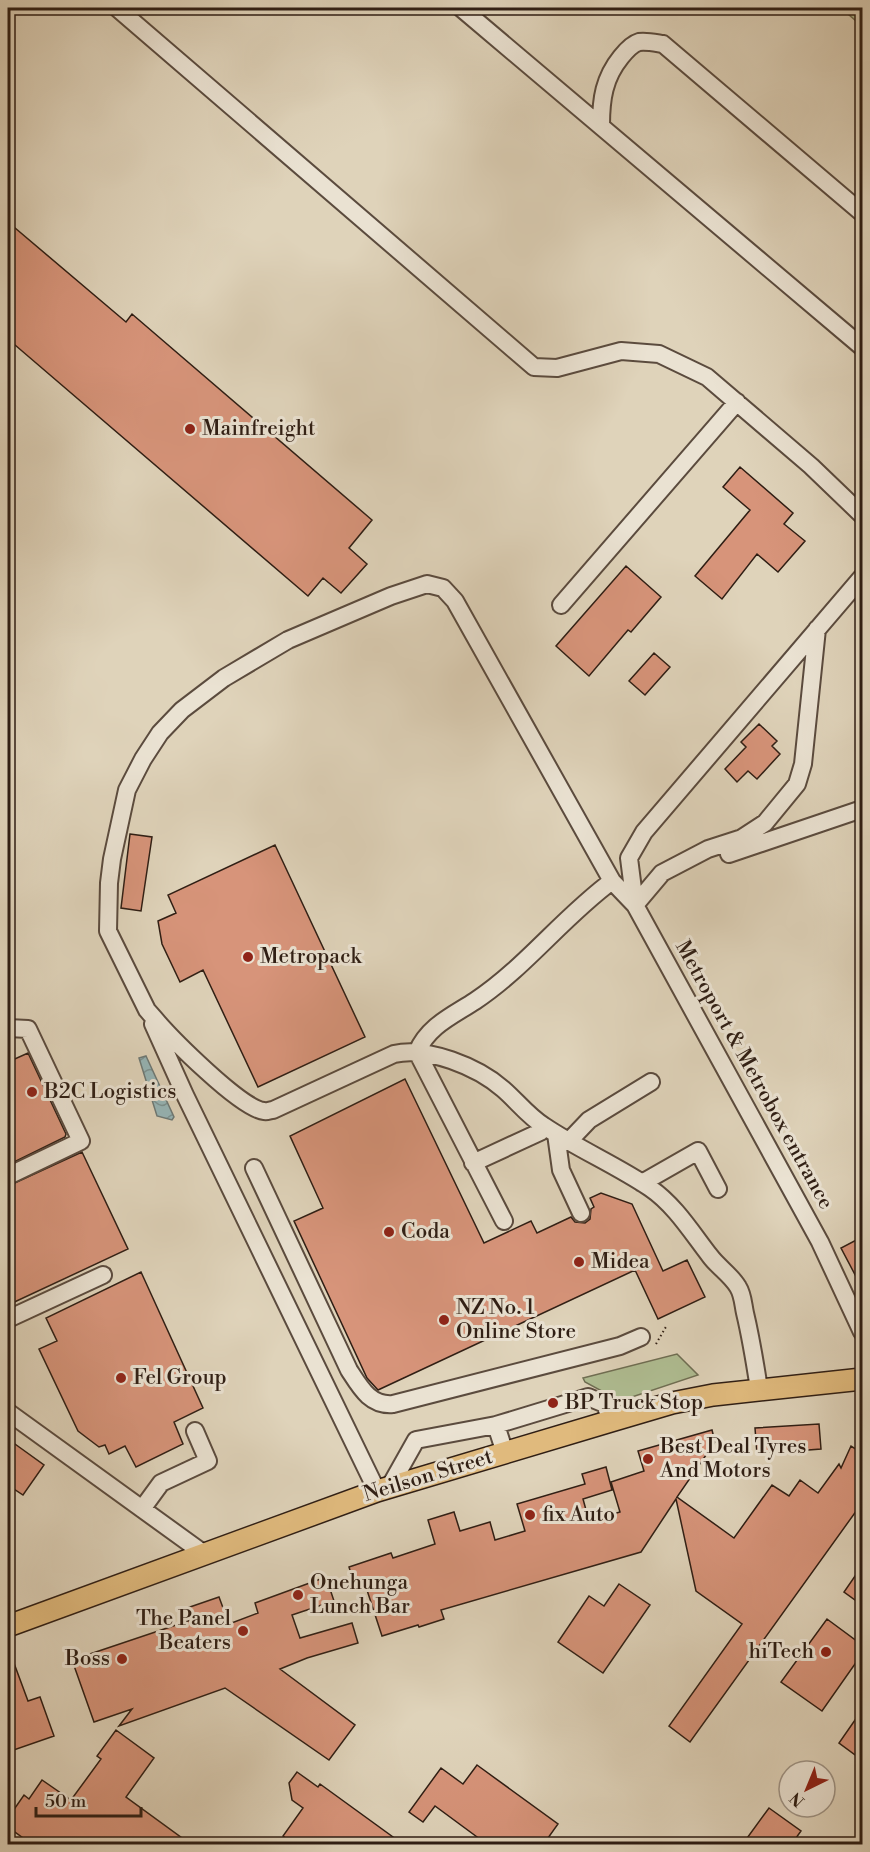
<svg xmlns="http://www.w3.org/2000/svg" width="870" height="1852" viewBox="0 0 870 1852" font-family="'Libre Bodoni',serif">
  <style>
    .grass { fill: #afbd92; stroke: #6f6e53; stroke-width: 1.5 }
    .water { fill: url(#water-waves); stroke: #6d7976; stroke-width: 1.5 }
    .building { fill: #d7947a; stroke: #2f1e14; stroke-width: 1.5 }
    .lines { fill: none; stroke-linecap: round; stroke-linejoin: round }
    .minor-casing { stroke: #5b4b3e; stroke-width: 20 }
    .major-casing { stroke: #2f1e14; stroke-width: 24 }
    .path { stroke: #2f1e14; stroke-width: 2; stroke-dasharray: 1.5 3; stroke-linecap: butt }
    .minor { stroke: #eae2d2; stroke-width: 16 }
    .major { stroke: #e0ba7d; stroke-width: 21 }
    .poi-dot { fill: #8f2418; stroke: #eae2d2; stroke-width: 2 }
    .labels { text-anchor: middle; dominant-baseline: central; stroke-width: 6; stroke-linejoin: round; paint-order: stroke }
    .poi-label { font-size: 21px; fill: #2f1e14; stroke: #eae2d2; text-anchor: start }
    .street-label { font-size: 21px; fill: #2f1e14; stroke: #eae2d2 }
  </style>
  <defs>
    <pattern id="water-waves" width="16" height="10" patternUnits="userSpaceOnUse" patternTransform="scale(1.5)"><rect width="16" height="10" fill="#96b6b8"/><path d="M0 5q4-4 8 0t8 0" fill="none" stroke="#7b9394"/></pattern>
  </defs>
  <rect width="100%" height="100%" fill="#dfd3ba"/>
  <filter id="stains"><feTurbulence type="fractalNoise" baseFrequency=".00333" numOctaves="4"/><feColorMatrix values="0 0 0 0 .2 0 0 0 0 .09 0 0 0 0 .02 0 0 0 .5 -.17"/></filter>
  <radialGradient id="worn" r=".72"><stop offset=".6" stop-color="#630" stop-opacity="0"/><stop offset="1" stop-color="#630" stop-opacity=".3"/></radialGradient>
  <!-- grass -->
  <path class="grass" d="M 841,8 L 851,8 L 862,17 L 862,26 Z
    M 677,1354 L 698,1375 L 620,1401 L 585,1382 L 583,1378 Z"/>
  <!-- water -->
  <path class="water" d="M 146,1056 L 174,1117 L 172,1120 L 157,1116 L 139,1058 Z"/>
  <!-- building -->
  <path class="building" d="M 8,222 L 126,322 L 132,314 L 372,520 L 349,548 L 367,564 L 341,593 L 323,578 L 308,596 L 8,339 Z
    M 740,467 L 793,513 L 784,524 L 805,541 L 778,572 L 757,554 L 722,599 L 695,576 L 750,510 L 723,487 Z
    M 626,566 L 661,597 L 631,632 L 628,630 L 589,676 L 556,646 Z
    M 654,653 L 670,667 L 645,695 L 629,681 Z
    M 759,724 L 777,741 L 772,746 L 780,754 L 757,779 L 748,771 L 737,782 L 725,769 L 746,747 L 741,742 Z
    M 130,834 L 152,837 L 141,911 L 121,908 Z
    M 275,845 L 365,1037 L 258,1087 L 203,970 L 180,982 L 162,944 L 158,921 L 176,913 L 168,895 Z
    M 28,1053 L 66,1134 L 65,1137 L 8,1165 L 8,1062 Z
    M 405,1079 L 484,1243 L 531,1221 L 537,1233 L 571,1217 L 575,1222 L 585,1223 L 590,1219 L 591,1209 L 594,1207 L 590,1198 L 601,1193 L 632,1204 L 663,1271 L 687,1260 L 705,1297 L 658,1319 L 635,1270 L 378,1390 L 367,1378 L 294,1221 L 323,1208 L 290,1136 Z
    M 82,1152 L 128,1249 L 8,1305 L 8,1186 Z
    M 862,1237 L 862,1288 L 841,1248 Z
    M 141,1272 L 203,1408 L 174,1422 L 183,1444 L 136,1467 L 125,1446 L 109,1454 L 105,1445 L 99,1447 L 78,1431 L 39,1349 L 57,1341 L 46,1318 Z
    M 819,1424 L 821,1449 L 757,1454 L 755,1428 Z
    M 712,1430 L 715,1442 L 677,1497 L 734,1538 L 772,1485 L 789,1496 L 800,1480 L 818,1493 L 839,1464 L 841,1468 L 851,1446 L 862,1453 L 862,1503 L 690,1742 L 669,1726 L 742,1624 L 696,1591 L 676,1499 L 641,1552 L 441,1610 L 444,1619 L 419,1627 L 418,1625 L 382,1636 L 365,1584 L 355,1587 L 349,1567 L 391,1553 L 393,1558 L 435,1544 L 428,1520 L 454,1512 L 460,1531 L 490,1522 L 495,1540 L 525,1531 L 517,1504 L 585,1484 L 582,1474 L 606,1467 L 612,1490 L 583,1499 L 589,1521 L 620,1512 L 611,1482 L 644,1471 L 638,1451 Z
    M 8,1439 L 44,1465 L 23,1495 L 8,1485 Z
    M 862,1566 L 862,1605 L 844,1592 Z
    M 326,1577 L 334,1601 L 292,1615 L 300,1638 L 352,1623 L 358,1643 L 307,1658 L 280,1669 L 355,1725 L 329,1760 L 225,1688 L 119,1726 L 132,1709 L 94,1722 L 72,1660 L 191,1620 L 187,1608 L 219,1597 L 229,1624 L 258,1613 L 255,1603 Z
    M 619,1584 L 650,1605 L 603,1673 L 558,1642 L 589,1596 L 604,1606 Z
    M 827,1619 L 862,1645 L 862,1654 L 822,1711 L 781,1682 Z
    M 8,1647 L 28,1701 L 40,1697 L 54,1736 L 8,1752 Z
    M 862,1710 L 862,1760 L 839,1743 Z
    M 116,1730 L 154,1758 L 126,1797 L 182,1838 L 177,1845 L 33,1845 L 8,1827 L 8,1818 L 24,1795 L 29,1799 L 42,1780 L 71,1800 L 101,1759 L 97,1756 Z
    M 477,1765 L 558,1824 L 543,1845 L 488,1845 L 435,1806 L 423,1822 L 409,1812 L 441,1768 L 463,1784 Z
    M 297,1772 L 318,1787 L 320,1784 L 404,1845 L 296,1845 L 283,1836 L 303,1808 L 292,1800 L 289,1783 Z
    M 769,1808 L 801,1831 L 791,1845 L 742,1845 Z"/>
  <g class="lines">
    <!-- minor casing -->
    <g class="minor-casing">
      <path id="minor" d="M 117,8 L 534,367 L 557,368 L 621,351 L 659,354 L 707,377 L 811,466 L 862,515
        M 461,8 L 862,347
        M 601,125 C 601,99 604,78 621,57 C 625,52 632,44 639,42 C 647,41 656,43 663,44 L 862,213
        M 561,605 L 737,402
        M 729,854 L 862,809
        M 635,905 L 629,858 L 644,832 L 862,577
        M 635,905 L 662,873 L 708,849 L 742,838 L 765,823 L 797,784 L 803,764 L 817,629
        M 153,1024 L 185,1095 L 377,1491
        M 8,1028 L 28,1029 L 81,1141 L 8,1176
        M 556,1134 L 561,1170 L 581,1213
        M 569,1141 L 589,1120 L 651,1082
        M 473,1163 L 540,1132 L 545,1127
        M 254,1168 L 349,1370 C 360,1387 370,1406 393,1404 L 620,1346 L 641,1337
        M 642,1183 L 698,1151 L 718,1189
        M 504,1221 L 417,1052 C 428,1026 452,1016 475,1001 C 526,967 563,917 612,881
        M 8,1319 L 103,1275
        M 759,1389 C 755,1363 751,1338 745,1313 C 743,1304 743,1295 738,1287 C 731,1275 718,1267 710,1256 C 692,1233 675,1205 650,1188 C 616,1165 578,1149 544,1126 C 528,1116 517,1101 503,1089 C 478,1067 427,1046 394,1054 L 273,1110 C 270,1110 267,1112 264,1111 C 241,1109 170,1037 154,1018 L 147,1010 L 108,931 L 109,883 L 112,859 L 127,790 L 143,759 L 160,733 L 182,710 L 224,678 L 288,640 L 391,596 L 427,584 L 443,588 L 455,601 L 612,881 L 635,905 L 820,1242 L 862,1332
        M 8,1412 L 203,1553
        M 496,1425 L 588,1397 L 605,1404 L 611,1421
        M 389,1488 L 416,1440 L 496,1425 L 505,1453
        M 142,1509 L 161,1483 L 208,1461 L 195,1431"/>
    </g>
    <!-- major casing -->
    <g class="major-casing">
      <path id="major" d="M 8,1626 L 377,1491 L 611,1421 L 672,1403 L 713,1395 L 862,1379"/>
    </g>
    <!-- path -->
    <path class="path" d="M 656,1344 L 667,1325"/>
    <!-- minor -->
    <use href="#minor" class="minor"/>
    <!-- major -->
    <use href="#major" class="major"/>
  </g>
  <!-- markers -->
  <g class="poi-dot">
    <circle cx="190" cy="429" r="6"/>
    <circle cx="248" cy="957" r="6"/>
    <circle cx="32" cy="1092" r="6"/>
    <circle cx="389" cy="1232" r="6"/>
    <circle cx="579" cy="1262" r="6"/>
    <circle cx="444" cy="1320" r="6"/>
    <circle cx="121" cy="1378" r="6"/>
    <circle cx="553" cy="1403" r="6"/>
    <circle cx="648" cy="1459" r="6"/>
    <circle cx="530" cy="1515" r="6"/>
    <circle cx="298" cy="1595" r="6"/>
    <circle cx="243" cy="1631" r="6"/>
    <circle cx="826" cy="1652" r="6"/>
    <circle cx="122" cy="1659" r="6"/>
  </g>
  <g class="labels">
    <!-- poi labels -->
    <g class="poi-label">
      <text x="202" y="429">Mainfreight</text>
      <text x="260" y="957">Metropack</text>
      <text x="44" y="1092">B2C Logistics</text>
      <text x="401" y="1232">Coda</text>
      <text x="591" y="1262">Midea</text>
      <text x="456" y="1308">NZ No. 1<tspan x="456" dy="24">Online Store</tspan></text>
      <text x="133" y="1378">Fel Group</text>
      <text x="565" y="1403">BP Truck Stop</text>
      <text x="660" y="1447">Best Deal Tyres<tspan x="660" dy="24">And Motors</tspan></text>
      <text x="542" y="1515">fix Auto</text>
      <text x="310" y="1583">Onehunga<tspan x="310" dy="24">Lunch Bar</tspan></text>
      <text x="231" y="1619" text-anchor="end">The Panel<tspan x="231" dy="24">Beaters</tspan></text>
      <text x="814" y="1652" text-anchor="end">hiTech</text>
      <text x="110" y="1659" text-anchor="end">Boss</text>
    </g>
    <!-- street labels -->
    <g class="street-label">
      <text transform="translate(754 1075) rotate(61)">Metroport &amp; Metrobox entrance</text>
      <text transform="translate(428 1476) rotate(-17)">Neilson Street</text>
    </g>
  </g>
  <!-- margin -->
  <rect width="870" height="1852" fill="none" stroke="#dfd3ba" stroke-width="30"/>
  <rect x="9" y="9" width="852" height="1834" fill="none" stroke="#2f1e14" stroke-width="3"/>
  <rect x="15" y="15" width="840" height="1822" fill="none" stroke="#2f1e14" stroke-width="1.5"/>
  <!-- north arrow -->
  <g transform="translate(807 1789) rotate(223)"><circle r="28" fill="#eae2d2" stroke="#9f9486" stroke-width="1.5"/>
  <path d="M0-4.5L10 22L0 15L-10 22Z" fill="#8f2418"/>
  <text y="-9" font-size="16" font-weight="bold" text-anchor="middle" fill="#2f1e14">N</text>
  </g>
  <!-- scale -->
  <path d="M36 1807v9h105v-9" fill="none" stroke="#2f1e14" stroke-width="3"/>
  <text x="45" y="1807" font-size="18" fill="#2f1e14" stroke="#eae2d2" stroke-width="4.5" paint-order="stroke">50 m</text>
  <rect width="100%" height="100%" filter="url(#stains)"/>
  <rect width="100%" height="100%" fill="url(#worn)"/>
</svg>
